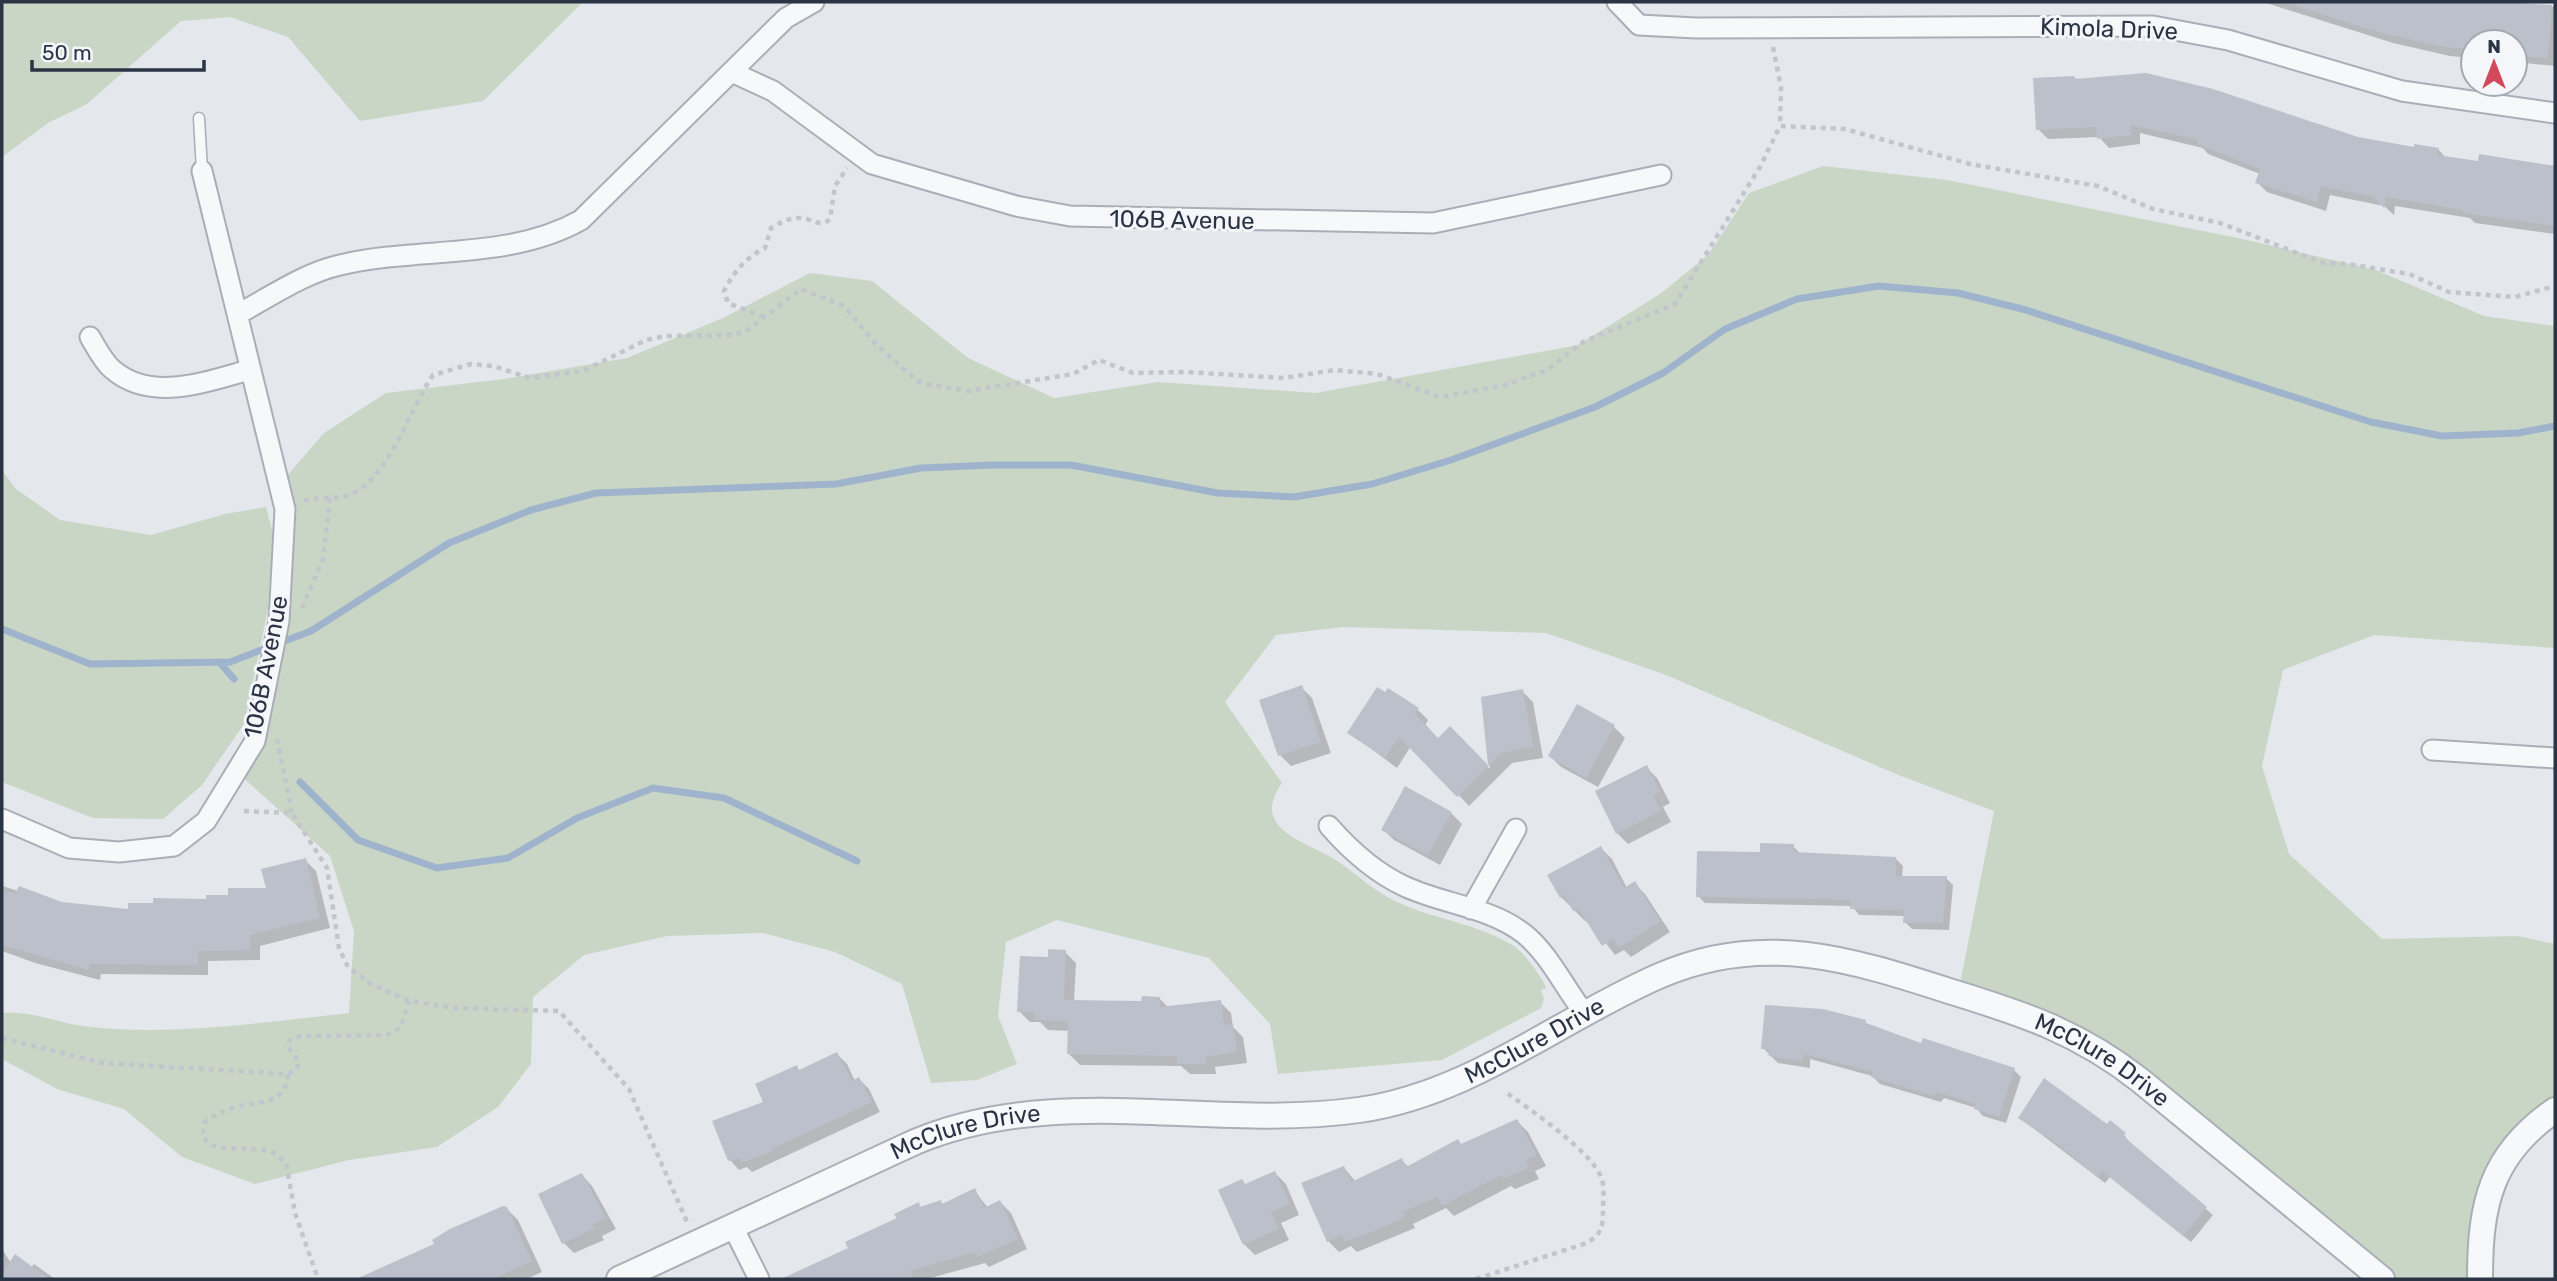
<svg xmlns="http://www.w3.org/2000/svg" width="2557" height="1281" viewBox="0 0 2557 1281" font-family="Rubik,sans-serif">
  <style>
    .green { fill: #c9d6c5 }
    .shadow { fill: #0003 }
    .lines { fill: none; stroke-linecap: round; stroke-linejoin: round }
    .stream { stroke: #9fb4cc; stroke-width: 7 }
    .building { fill: #bbc0ca }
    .service-casing { stroke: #a9aeb7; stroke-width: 13 }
    .minor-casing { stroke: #a9aeb7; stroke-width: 23 }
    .tertiary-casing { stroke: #a9aeb7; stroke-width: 28 }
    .path { stroke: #c2c5cb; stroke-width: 4.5; stroke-dasharray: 5 5; stroke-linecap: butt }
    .service { stroke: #f7f8fa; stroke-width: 10 }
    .minor { stroke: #f7f8fa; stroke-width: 19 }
    .tertiary { stroke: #f7f8fa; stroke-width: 24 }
    .labels { text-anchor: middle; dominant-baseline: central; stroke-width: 6; stroke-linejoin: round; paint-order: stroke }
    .street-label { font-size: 24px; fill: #2b3445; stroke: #f4f6f9 }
  </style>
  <rect width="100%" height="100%" fill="#e4e7ec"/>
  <!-- green -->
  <path class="green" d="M 2,2 L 583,2 L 483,101 L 360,121 L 288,37 L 230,17 L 181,21 L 87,104 L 48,123 L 2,157 Z
    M 1823,166 L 1947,180 L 2238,238 L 2376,270 L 2484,316 L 2555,326 L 2555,648 L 2374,635 L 2283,670 L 2262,766 L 2289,854 L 2382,939 L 2518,936 L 2555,944 L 2555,1110 L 2512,1149 L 2480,1279 L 2382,1279 L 2141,1081 L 1958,994 L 1994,811 L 1896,774 L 1666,675 L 1546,633 L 1343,627 L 1276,635 L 1225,702 L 1282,783 C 1251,826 1299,840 1329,856 C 1351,868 1369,888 1391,899 C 1429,919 1475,922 1512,945 C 1525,953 1534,968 1543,981 L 1546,988 L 1541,990 L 1544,999 L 1541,1008 L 1442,1060 L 1278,1074 L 1270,1024 L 1209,958 L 1057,920 L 1006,942 L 998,1016 L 1017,1064 L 977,1080 L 931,1083 L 902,984 L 835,952 L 763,933 L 667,936 L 584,955 L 533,997 L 531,1064 L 498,1107 L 437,1147 L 349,1160 L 255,1184 L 182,1157 L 124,1109 L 57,1089 L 2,1059 L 2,1013 C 37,1011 58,1024 91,1027 C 177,1036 264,1022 349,1013 L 354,931 L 330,856 L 238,773 L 275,647 L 280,484 L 324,433 L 386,393 L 504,379 L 627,358 L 723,318 L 810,273 L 872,281 L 968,358 L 1054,398 L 1158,382 L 1316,393 L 1578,345 L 1660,294 L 1709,254 L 1749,193 Z
    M 2,470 L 16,489 L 60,520 L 151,535 L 225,514 L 266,507 L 273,534 L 268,609 L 244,724 L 202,785 L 163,819 L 93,818 L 2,782 Z"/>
  <!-- shadow -->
  <path class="shadow" d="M 2263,2 L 2512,2 L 2555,7 L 2555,66 L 2515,62 L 2515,42 L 2473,42 L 2473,58 L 2450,56 L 2393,43 Z
    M 2074,78 L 2358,139 L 2415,149 L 2438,149 L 2446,158 L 2480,163 L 2480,156 L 2555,166 L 2555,234 L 2475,223 L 2470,218 L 2395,206 L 2394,215 L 2384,206 L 2330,195 L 2326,211 L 2267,192 L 2257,182 L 2260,174 L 2208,154 L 2203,148 L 2140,133 L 2140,144 L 2109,148 L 2099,137 L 2048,139 L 2038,129 Z
    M 1301,687 L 1312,698 L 1331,753 L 1291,766 L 1280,755 Z
    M 1522,691 L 1533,702 L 1543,758 L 1512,763 L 1469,806 L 1411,746 L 1397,768 L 1350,733 L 1417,709 L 1428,720 L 1425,726 L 1439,740 L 1450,729 L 1490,769 L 1483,698 Z
    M 1578,707 L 1614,727 L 1625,738 L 1598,787 L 1561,767 L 1550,756 Z
    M 1646,767 L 1657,778 L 1670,803 L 1663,807 L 1671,822 L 1628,844 L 1617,833 Z
    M 1451,813 L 1462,824 L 1440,865 L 1394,840 L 1383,829 Z
    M 1793,846 L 1800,853 L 1895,858 L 1903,866 L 1902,877 L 1946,878 L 1953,885 L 1949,930 L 1912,929 L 1905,922 L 1905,916 L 1859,915 L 1852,906 L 1705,903 L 1698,896 L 1762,854 Z
    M 1601,848 L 1612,859 L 1627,888 L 1634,883 L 1645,894 L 1670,932 L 1631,957 L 1624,950 L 1615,955 L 1588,920 L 1585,921 L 1561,897 Z
    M 305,860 L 316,871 L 330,928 L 260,946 L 260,960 L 208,961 L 208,975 L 101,974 L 100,980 L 35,963 L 2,951 L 2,886 L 61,904 L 130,911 L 268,890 Z
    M 1065,952 L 1076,963 L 1074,1002 L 1143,1003 L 1159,998 L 1169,1008 L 1220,1002 L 1231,1013 L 1233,1027 L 1243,1037 L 1247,1063 L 1215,1067 L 1216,1074 L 1190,1074 L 1181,1066 L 1080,1065 L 1069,1054 L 1070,1031 L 1048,1030 L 1040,1022 L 1030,1022 L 1019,1011 L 1049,959 Z
    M 1865,1022 L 1870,1027 L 1922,1045 L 2014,1070 L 2021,1077 L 2006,1123 L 1983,1116 L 1976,1108 L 1944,1098 L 1941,1102 L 1880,1084 L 1872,1076 L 1810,1059 L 1810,1068 L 1778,1063 L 1763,1048 Z
    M 837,1054 L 847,1064 L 855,1081 L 859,1079 L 869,1089 L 880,1112 L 752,1172 L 747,1167 L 739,1170 L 730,1160 L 765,1103 L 800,1071 Z
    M 2020,1118 L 2107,1127 L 2124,1135 L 2130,1143 L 2213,1215 L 2191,1242 L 2110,1177 L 2105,1183 Z
    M 1517,1121 L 1528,1132 L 1546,1166 L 1535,1171 L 1539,1179 L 1515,1189 L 1511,1186 L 1454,1216 L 1446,1208 L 1413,1224 L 1415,1228 L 1357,1252 L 1351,1246 L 1339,1252 L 1328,1241 L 1344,1168 L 1356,1182 L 1402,1161 L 1409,1167 L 1458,1141 L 1462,1145 Z
    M 1275,1173 L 1286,1184 L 1299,1215 L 1281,1223 L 1289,1240 L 1255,1255 L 1244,1244 L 1246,1185 Z
    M 582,1175 L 592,1186 L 616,1229 L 602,1236 L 604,1240 L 574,1253 L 563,1242 Z
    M 974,1190 L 988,1208 L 1000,1202 L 1011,1213 L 1027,1249 L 989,1267 L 985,1263 L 927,1279 L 806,1279 L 802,1271 L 850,1249 L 918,1204 L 922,1208 L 940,1202 L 944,1205 Z
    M 506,1208 L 518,1220 L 542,1272 L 527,1279 L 360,1279 L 437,1245 Z
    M 2,1249 L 11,1263 L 31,1268 L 34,1264 L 55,1279 L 2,1279 Z"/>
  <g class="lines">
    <!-- stream -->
    <path class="stream" d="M 2,629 L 90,664 L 230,662 L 311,631 L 449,543 L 531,510 L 596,493 L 836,484 L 921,468 L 993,465 L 1071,465 L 1218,493 L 1294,497 L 1372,484 L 1451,460 L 1595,407 L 1663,373 L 1725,329 L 1797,299 L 1879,286 L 1958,293 L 2026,310 L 2371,422 L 2442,436 L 2518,433 L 2555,426
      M 219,662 L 234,679
      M 300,782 L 358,840 L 437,868 L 508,858 L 577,818 L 653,788 L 724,798 L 857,861"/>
  </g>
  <!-- building -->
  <path class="building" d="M 2296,2 L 2503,2 L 2552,5 L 2548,58 L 2515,56 L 2515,42 L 2473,42 L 2473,50 L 2439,46 L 2381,33 L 2295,6 Z
    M 2146,73 L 2213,89 L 2358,137 L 2414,147 L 2414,144 L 2439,148 L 2437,155 L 2478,161 L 2479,154 L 2555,166 L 2555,226 L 2463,213 L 2463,210 L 2386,197 L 2384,208 L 2374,197 L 2321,186 L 2317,202 L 2255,183 L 2260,169 L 2197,144 L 2198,140 L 2131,125 L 2131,135 L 2097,139 L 2096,127 L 2036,130 L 2033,78 L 2074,76 L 2075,79 Z
    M 1302,685 L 1321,742 L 1278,756 L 1259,700 Z
    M 1377,687 L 1385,692 L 1388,688 L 1419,708 L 1415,713 L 1438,738 L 1450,726 L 1488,765 L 1481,697 L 1523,689 L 1533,747 L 1501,753 L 1457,797 L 1399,737 L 1385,758 L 1347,733 Z
    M 1577,704 L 1615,725 L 1586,778 L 1548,756 Z
    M 1647,765 L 1660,792 L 1653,796 L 1661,811 L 1616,834 L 1595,791 Z
    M 1405,786 L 1452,812 L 1428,855 L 1381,830 Z
    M 1760,843 L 1794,844 L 1794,852 L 1896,857 L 1896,876 L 1947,876 L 1943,923 L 1903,923 L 1904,910 L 1850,909 L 1851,900 L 1696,897 L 1697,851 L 1760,852 Z
    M 1601,846 L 1624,888 L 1635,881 L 1660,921 L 1619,948 L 1613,939 L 1602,946 L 1578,908 L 1573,911 L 1564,895 L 1560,898 L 1547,875 Z
    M 306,858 L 320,918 L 250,935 L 250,950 L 198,951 L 198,965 L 90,964 L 89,970 L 2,945 L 2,889 L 15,894 L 19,886 L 62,902 L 128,909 L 128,903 L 153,903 L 153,898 L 206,899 L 206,895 L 228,895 L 228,888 L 266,888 L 261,869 Z
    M 1048,949 L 1066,950 L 1064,1000 L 1141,1001 L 1142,996 L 1160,997 L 1160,1007 L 1221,1000 L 1224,1025 L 1233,1024 L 1237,1052 L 1205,1057 L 1206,1064 L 1177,1064 L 1177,1056 L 1067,1054 L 1068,1021 L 1035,1020 L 1035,1012 L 1017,1012 L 1020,956 L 1048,957 Z
    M 1765,1005 L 1823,1009 L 1866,1020 L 1866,1023 L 1921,1043 L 1923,1038 L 2015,1068 L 1999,1117 L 1974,1109 L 1976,1104 L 1937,1092 L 1934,1096 L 1871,1077 L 1873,1072 L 1804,1054 L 1803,1062 L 1769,1056 L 1768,1049 L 1761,1049 Z
    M 837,1052 L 852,1081 L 859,1077 L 872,1102 L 772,1149 L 773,1151 L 741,1163 L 739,1158 L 728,1161 L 712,1121 L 763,1102 L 755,1084 L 797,1065 L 799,1070 Z
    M 2044,1078 L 2107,1124 L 2110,1120 L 2126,1133 L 2123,1136 L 2207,1207 L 2183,1236 L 2102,1171 L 2097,1177 L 2060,1146 L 2018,1118 Z
    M 1517,1119 L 1537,1155 L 1526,1160 L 1529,1168 L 1502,1179 L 1501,1175 L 1442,1206 L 1437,1197 L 1403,1212 L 1405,1217 L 1382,1228 L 1344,1242 L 1342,1235 L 1327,1242 L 1301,1183 L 1344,1166 L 1351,1182 L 1402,1158 L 1406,1167 L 1458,1139 L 1461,1144 Z
    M 1275,1171 L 1290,1204 L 1271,1212 L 1279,1229 L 1243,1245 L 1218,1190 L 1242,1179 L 1245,1184 Z
    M 582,1173 L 606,1218 L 592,1225 L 594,1228 L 562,1244 L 538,1194 Z
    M 975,1188 L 984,1208 L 1000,1200 L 1018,1239 L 977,1257 L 975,1252 L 910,1271 L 913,1279 L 781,1279 L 848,1248 L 845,1242 L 897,1218 L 894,1214 L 919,1202 L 920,1207 L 941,1200 L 942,1204 Z
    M 503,1206 L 507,1207 L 532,1261 L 493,1279 L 356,1279 L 434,1244 L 432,1240 L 450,1229 Z
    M 15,1254 L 49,1279 L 2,1279 L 2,1273 Z"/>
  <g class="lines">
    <!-- service casing -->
    <g class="service-casing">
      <path id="service" d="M 199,118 L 202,171"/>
    </g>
    <!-- minor casing -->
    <g class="minor-casing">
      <path id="minor" d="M 1617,2 L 1639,25 L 1696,28 L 2153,26 L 2228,40 L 2402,91 L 2555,113
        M 734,73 L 773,91 L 872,164 L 1016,206 L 1070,216 L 1433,223 L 1661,175
        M 238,314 C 270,297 304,273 340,265 C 419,246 508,261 581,220 L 786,18 L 814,2
        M 90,337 C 96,347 103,361 112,369 C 151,403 205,382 249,370
        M 2432,750 L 2555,758
        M 2,819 L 69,848 L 119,852 L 174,846 L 206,821 L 255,741 L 279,621 L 285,509 L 202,171
        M 1329,826 C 1350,850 1374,872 1404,886 C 1442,904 1489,907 1523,933 C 1549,953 1565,989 1585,1014
        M 1471,909 L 1516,829
        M 733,1227 L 759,1279"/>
    </g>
    <!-- tertiary casing -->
    <g class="tertiary-casing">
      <g id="tertiary">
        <path id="s1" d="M 619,1279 L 915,1142 C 1058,1082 1211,1131 1359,1110 C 1471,1094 1558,1020 1659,976 C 1761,931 1850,959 1949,991 C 2024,1014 2079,1032 2141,1081 L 2382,1279"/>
        <path d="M 2480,1279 C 2480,1205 2490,1155 2555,1110"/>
      </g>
    </g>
    <!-- path -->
    <path class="path" d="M 1773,47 L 1781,87 L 1780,126
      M 764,317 L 728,303 L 724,291 C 734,272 745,258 765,248 L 771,228 C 780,223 788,218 798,218 C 811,217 820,229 830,219 L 835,186 L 847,168
      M 304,501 C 318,496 332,500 346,496 C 387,484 410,408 433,375 L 471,364 L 493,366 L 530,378 L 583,371 L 646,340 L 666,336 L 734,335 L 749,329 L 801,289 L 844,306 L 875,343 L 917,381 L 931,385 L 968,391 L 980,389 L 1073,374 L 1099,360 L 1133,373 L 1186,372 L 1284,378 L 1335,370 L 1377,374 L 1440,397 L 1502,386 L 1547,370 L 1583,342 L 1675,304 L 1760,167 L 1780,126 L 1845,129 L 1970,164 L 2098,186 L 2153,209 L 2220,223 L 2323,263 L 2348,264 L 2409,274 L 2449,292 L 2515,297 L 2555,286
      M 302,608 L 323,559 L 330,498
      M 277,739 L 292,813
      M 244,811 L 292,813 L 327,868 L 339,948 L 348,967 L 371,984 L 410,1001 L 454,1008 L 559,1011 L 629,1089 L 687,1222
      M 2,1038 L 102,1063 L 288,1074 L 297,1069 L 299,1061 L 288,1047 L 290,1040 L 301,1036 L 387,1035 L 401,1027 L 409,1001
      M 288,1074 C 286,1107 256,1100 232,1108 C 223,1111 215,1116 206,1120 C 189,1161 252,1143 272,1152 C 277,1155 282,1160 286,1163 L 295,1213 L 318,1279
      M 1476,1279 L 1584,1244 C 1601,1236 1603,1228 1603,1210 C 1603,1200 1605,1186 1601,1177 C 1592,1152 1527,1107 1504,1091"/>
    <!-- service -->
    <use href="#service" class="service"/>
    <!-- minor -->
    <use href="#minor" class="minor"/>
    <!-- tertiary -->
    <use href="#tertiary" class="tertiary"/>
  </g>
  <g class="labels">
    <!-- street labels -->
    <g class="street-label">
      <text transform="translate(2109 29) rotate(2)">Kimola Drive</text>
      <text transform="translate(1182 220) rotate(1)">106B Avenue</text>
      <text transform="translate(266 667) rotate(-79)">106B Avenue</text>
      <text stroke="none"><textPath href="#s1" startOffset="964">McClure Drive</textPath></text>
      <text stroke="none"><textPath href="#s1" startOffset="1572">McClure Drive</textPath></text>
      <text stroke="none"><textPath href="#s1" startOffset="378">McClure Drive</textPath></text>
    </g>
  </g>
  <!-- border -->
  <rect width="2557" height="1281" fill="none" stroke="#2b3445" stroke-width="7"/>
  <!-- north arrow -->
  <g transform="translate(2494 63)"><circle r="33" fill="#f4f6f9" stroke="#a4a8b1" stroke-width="2"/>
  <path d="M0-5L12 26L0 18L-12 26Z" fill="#d1495b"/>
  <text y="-10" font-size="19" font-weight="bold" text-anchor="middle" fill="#2b3445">N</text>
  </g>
  <!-- scale -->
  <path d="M32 60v10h172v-10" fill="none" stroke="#2b3445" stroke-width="3.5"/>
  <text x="42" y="60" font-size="21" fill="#2b3445" stroke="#f4f6f9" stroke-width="5" paint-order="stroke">50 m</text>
</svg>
